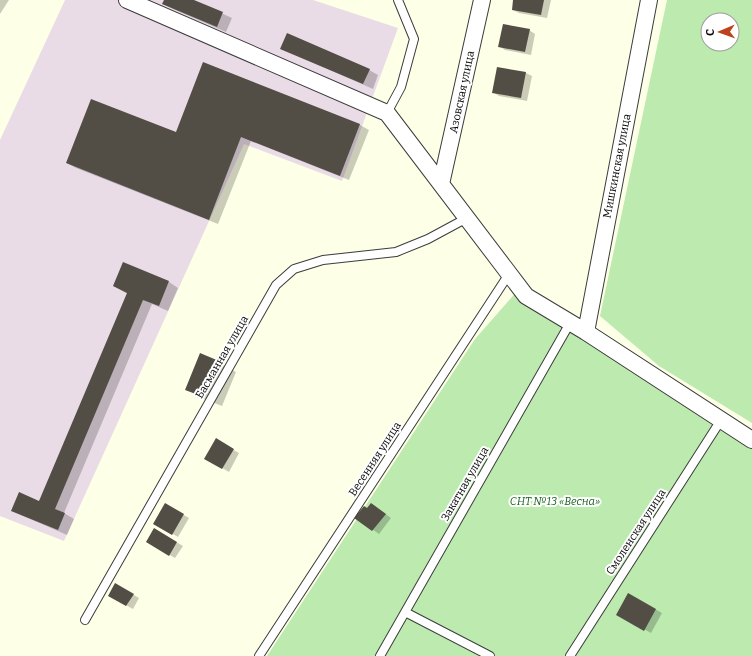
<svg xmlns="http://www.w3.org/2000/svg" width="752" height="656" viewBox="0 0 752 656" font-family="Bitter,serif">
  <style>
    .industrial { fill: #eadce7 }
    .green { fill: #bdeaaf; fill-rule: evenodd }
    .shadow { fill: #0003 }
    .building { fill: #524e45 }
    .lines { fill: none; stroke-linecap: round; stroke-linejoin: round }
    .service-casing { stroke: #3c3c3c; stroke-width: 10 }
    .minor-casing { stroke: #3c3c3c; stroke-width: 18 }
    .service { stroke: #fff; stroke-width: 8 }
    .minor { stroke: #fff; stroke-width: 16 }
    .labels { text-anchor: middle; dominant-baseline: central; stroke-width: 4; stroke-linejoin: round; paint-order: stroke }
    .street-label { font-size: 11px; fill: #090909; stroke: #fff }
    .park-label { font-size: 11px; font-style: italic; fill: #19621e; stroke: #fff }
  </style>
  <rect width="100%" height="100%" fill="#fdffe6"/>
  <!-- industrial -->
  <path class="industrial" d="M 65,0 L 313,0 L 398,28 L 342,181 L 244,144 L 64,541 L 0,516 L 0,140 Z"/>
  <!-- green -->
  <path class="green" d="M 667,0 L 752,0 L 752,423 L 659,366 L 600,316 ZM 708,20 L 732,20 L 732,44 L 708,44 Z
    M 519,289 L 752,445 L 752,656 L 267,656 L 475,339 Z"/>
  <!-- shadow -->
  <path class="shadow" d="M 0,0 L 9,0 L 0,14 Z
    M 165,0 L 192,0 L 232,18 L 226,32 L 173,9 L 164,4 Z
    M 514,0 L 551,0 L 547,18 L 519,13 L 513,10 Z
    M 529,30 L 535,34 L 531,55 L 505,50 L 499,46 Z
    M 291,53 L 369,70 L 378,75 L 373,89 Z
    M 204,64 L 360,125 L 369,130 L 349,180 L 251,141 L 218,224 L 76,168 L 67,163 L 177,133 Z
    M 526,73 L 532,76 L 527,101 L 499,96 L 493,92 Z
    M 123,263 L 169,282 L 178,288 L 168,311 L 152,304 L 64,513 L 74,519 L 67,535 L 21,515 L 12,510 L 40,503 L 128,294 L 114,286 Z
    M 201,355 L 219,362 L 236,372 L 222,406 L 204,399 L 186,389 Z
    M 216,440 L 239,453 L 229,472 L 205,458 Z
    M 165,504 L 189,518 L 178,537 L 154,523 Z
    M 372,504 L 391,518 L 379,534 L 356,518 L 368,509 Z
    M 154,529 L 183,546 L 175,558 L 147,542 Z
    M 115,584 L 139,598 L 133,609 L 109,596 Z
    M 629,594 L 662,613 L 651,633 L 617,614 Z"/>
  <!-- building -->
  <path class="building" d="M 164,0 L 194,0 L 223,12 L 217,27 L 162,4 Z
    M 513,0 L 544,0 L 541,15 L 512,10 Z
    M 503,24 L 530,29 L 525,52 L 498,47 Z
    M 287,33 L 370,69 L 363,84 L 280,49 Z
    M 203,62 L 360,124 L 340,176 L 241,137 L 209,220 L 66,163 L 91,99 L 176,132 Z
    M 497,67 L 526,72 L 521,98 L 492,93 Z
    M 123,262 L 169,281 L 159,306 L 143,300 L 55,509 L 65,513 L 58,530 L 11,511 L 19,492 L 39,501 L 127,293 L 113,286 Z
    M 200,353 L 219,361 L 204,397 L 185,390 Z
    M 216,438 L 234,449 L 222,469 L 204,459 Z
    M 165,503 L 184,514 L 172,535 L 153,524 Z
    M 371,503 L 386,514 L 372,531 L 354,518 L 364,506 L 367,508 Z
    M 154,528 L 177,542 L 169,556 L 146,542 Z
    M 115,583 L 134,594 L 126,606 L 108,596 Z
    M 628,593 L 656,609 L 644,631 L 616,615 Z"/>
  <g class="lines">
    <!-- service casing -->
    <g class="service-casing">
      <path id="service" d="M 387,113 L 401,87 L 414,39 L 398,0
        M 405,612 L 490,656
        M 85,620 L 276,285 L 294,269 L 323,260 L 396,252 L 428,239 L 467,218
        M 259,656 L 509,274
        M 380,656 L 570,323
        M 570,656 L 721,420"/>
    </g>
    <!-- minor casing -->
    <g class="minor-casing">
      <path id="minor" d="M 127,0 L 387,113 L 526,296 L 586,332 L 752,440
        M 441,184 L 482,0
        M 586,332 L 649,0"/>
    </g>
    <!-- service -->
    <use href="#service" class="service"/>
    <!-- minor -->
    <use href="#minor" class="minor"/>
  </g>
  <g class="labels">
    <!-- street labels -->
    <g class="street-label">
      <text transform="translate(462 92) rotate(-78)">Азовская улица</text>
      <text transform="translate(617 166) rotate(-79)">Мишкинская улица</text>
      <text transform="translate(222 357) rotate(-60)">Басманная улица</text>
      <text transform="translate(375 459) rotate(-57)">Весенняя улица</text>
      <text transform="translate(465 484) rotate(-60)">Закатная улица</text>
      <text transform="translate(636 532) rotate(-57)">Смоленская улица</text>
    </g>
    <!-- park labels -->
    <g class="park-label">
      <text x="555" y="501">СНТ №13 «Весна»</text>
    </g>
  </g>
  <!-- north arrow -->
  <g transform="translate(720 32) rotate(268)"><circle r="19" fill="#ffffff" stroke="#9d9d9d"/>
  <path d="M0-3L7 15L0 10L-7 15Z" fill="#bd421d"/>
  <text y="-6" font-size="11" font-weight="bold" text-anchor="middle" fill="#090909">С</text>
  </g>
</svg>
